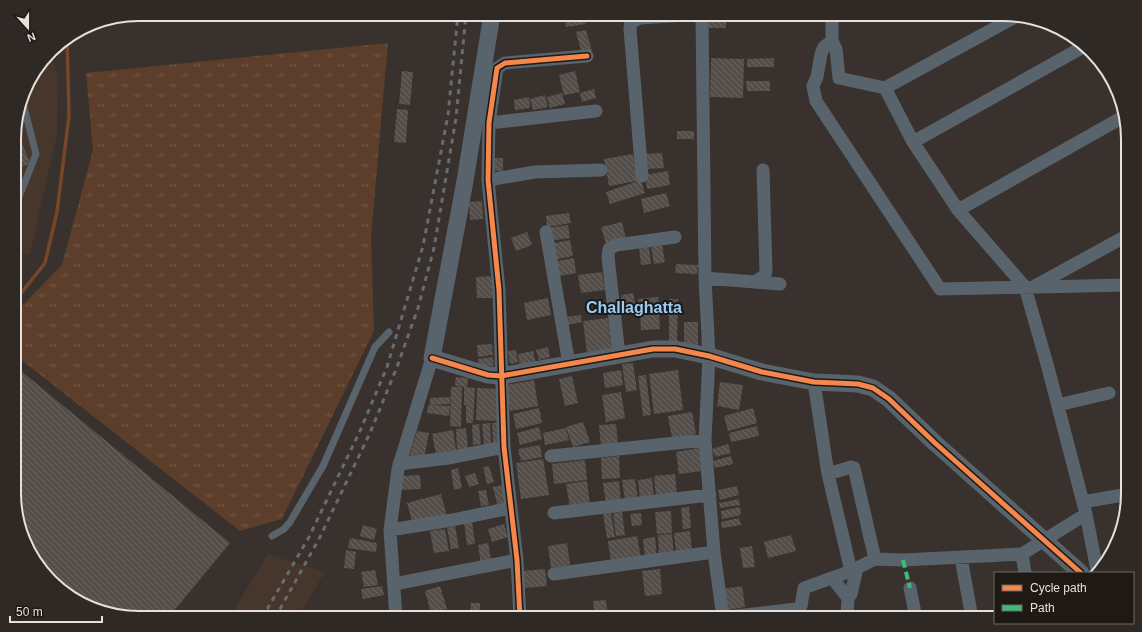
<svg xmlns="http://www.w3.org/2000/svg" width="1142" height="632" viewBox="0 0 1142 632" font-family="Helvetica,sans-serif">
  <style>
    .built { fill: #46362c }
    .grass { fill: url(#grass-tufts) }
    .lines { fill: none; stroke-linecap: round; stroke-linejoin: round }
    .stream { stroke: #754627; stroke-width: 3.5 }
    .building { fill: url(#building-back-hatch) }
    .service { stroke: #58636b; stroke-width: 7 }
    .minor { stroke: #58636b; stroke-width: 13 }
    .tertiary { stroke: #58636b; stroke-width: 17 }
    .rail { stroke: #686c6e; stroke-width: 3; stroke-dasharray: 5 5; stroke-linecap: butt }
    .quiet { stroke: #3abd76; stroke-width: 4; stroke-dasharray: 8 4; stroke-linecap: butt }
    .cycleway-casing { stroke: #1f1916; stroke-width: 8 }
    .cycleway { stroke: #f5874c; stroke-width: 5 }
    .labels { text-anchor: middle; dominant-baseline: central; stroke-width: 4; stroke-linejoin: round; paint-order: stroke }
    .district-label { font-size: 16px; font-weight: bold; fill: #97cdf6; stroke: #1f1916 }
    .rim { fill: none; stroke: #e6dfda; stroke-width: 2 }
  </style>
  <defs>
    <pattern id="grass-tufts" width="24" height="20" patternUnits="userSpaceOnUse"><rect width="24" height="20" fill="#5d3e2a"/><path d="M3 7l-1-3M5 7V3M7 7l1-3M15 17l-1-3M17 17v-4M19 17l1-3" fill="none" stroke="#745948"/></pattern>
    <pattern id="building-back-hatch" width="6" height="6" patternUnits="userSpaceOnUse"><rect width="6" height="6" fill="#544e4b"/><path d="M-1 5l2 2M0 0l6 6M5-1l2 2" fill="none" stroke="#6d6764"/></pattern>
  </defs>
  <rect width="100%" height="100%" fill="#38312d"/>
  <!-- built -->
  <path class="built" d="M 51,52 L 58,78 L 57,134 L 30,255 L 15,252 L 15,123 L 27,84 Z
    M 268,554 L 325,572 L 297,618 L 229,618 Z"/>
  <!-- grass -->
  <path class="grass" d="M 388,43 L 371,237 L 374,331 L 282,519 L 240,531 L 15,355 L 15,313 L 62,265 L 93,150 L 86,73 Z"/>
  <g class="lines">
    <!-- stream -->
    <path class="stream" d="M 15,301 L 45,263 L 57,212 L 69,116 L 67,38"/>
  </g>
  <!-- building -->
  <path class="building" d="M 574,14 L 584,14 L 586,24 L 566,27 L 564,16 Z
    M 726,20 L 726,28 L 708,28 L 708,21 Z
    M 586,30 L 592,51 L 582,54 L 576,32 Z
    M 711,58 L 744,59 L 743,98 L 710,97 Z
    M 774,58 L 774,67 L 747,67 L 747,59 Z
    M 402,71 L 413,72 L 410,105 L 399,104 Z
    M 575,71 L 580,92 L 564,95 L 559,75 Z
    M 746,81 L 770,81 L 770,91 L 747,91 Z
    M 594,89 L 596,98 L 582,102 L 580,93 Z
    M 562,93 L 565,104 L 550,108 L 547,97 Z
    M 545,95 L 548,107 L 533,110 L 530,99 Z
    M 529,97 L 530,108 L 515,110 L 514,100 Z
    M 397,109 L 408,110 L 406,143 L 394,142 Z
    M 15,124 L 30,164 L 15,169 Z
    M 677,131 L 694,131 L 694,139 L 677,139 Z
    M 662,153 L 664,168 L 645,169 L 644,154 Z
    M 633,154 L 637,181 L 609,186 L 604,159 Z
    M 492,158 L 503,158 L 503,171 L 492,171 Z
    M 668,171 L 670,185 L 647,189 L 645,175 Z
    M 641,180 L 645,193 L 610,204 L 606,192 Z
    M 666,193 L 670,206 L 644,213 L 641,199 Z
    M 482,201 L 483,219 L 470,220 L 469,202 Z
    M 569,213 L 571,223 L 547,227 L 546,216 Z
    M 622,222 L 626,239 L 606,244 L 601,227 Z
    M 568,225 L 570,238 L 549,241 L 547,228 Z
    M 527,232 L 532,245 L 516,251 L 511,238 Z
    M 570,240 L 573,256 L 552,260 L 549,244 Z
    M 662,245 L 665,262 L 654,264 L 651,247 Z
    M 649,246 L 651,264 L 641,265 L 639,247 Z
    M 574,258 L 576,273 L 554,277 L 551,262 Z
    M 676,264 L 698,265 L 697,274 L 675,273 Z
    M 602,272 L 605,290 L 581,293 L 578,275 Z
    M 493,276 L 493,298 L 477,298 L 476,277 Z
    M 633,293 L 636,307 L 624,310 L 621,295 Z
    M 658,297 L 660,312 L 639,314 L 638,299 Z
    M 548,298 L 551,315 L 527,320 L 524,303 Z
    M 669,299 L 678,299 L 677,345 L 669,345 Z
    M 659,314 L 660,329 L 641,330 L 640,315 Z
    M 581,315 L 582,322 L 567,325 L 566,317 Z
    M 608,318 L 612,351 L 587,353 L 583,321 Z
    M 684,322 L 698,322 L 698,347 L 684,347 Z
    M 492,344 L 493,355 L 478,357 L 477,345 Z
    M 548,347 L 550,357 L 539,360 L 536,350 Z
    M 516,350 L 518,362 L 510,364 L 508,351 Z
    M 533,351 L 536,364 L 520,367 L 518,354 Z
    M 493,357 L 494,366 L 478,367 L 478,359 Z
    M 633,363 L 637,390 L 626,392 L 622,364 Z
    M 15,366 L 230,543 L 168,618 L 139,618 L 77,601 L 35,562 L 15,509 Z
    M 621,370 L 623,385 L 605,388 L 603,373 Z
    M 678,370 L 683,410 L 654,414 L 649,374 Z
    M 646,375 L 651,415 L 643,416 L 638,376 Z
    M 572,376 L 578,403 L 565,406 L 559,379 Z
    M 456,377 L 468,378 L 467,387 L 455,386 Z
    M 534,380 L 538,406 L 510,411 L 506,385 Z
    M 720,382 L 743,385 L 739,410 L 717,406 Z
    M 451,387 L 462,387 L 461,427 L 450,426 Z
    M 464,387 L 475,388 L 473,423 L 466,423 L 466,405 L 464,405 Z
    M 477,388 L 500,389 L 499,421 L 476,420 Z
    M 621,392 L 625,418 L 606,422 L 602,395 Z
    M 450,397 L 450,404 L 430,405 L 430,398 Z
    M 428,405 L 450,406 L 449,416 L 427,413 Z
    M 539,408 L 542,423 L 516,429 L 513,414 Z
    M 753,408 L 757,423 L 728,431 L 724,416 Z
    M 692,412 L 696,434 L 672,438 L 668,416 Z
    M 499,422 L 501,442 L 493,443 L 492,423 Z
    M 583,422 L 590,442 L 573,447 L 566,427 Z
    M 490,423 L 491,443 L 484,444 L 482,424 Z
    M 479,424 L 481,444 L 473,445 L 472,425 Z
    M 616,424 L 618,444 L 601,446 L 599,425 Z
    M 757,426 L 759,436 L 731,442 L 729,433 Z
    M 539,427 L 542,439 L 520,445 L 517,433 Z
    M 466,428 L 468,448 L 457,449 L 456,429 Z
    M 566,428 L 569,440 L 545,445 L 543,433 Z
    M 453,430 L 456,450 L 436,454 L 432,434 Z
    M 417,431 L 429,433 L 424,459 L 408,461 Z
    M 728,444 L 731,453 L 715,457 L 712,449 Z
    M 540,445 L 542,457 L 521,461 L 518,449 Z
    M 699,448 L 702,471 L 679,474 L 676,452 Z
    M 619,456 L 620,478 L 602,479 L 601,458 Z
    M 731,456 L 733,464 L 715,468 L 713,461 Z
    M 543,459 L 549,495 L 521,499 L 516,463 Z
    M 585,460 L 587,480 L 554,484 L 552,464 Z
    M 489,466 L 494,482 L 487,484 L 483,467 Z
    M 458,468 L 462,488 L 454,490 L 451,470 Z
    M 475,473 L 479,484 L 469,487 L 465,476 Z
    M 675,474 L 677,495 L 656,497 L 654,476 Z
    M 420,475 L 421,489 L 400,490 L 398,476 Z
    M 652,478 L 654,498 L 640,499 L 638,480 Z
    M 635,479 L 638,499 L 625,501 L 622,480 Z
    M 587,481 L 590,505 L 570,508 L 566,484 Z
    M 619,481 L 621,501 L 606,503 L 603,483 Z
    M 503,485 L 507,506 L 498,508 L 493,487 Z
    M 737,486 L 739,495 L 720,500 L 718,490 Z
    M 486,490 L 489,505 L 481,506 L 478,491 Z
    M 441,494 L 447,517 L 413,525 L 407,503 Z
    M 739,499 L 740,505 L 720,508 L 719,503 Z
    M 689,507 L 691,528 L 683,529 L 681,508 Z
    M 740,507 L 741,515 L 722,519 L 721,511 Z
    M 671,511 L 672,533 L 657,534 L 655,512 Z
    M 622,512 L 625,535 L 616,536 L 613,513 Z
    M 611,513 L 615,537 L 607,538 L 603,514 Z
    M 641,513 L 642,525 L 632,526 L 630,514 Z
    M 739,518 L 741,525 L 722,528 L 721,522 Z
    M 472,521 L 475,544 L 467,545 L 464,522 Z
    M 504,524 L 508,537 L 492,542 L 488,529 Z
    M 363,525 L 377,529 L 374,540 L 360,536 Z
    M 455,526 L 459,548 L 451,549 L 447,528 Z
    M 445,529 L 449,551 L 434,553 L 430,531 Z
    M 690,531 L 692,552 L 676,553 L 674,533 Z
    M 672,534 L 674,555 L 659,556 L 658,535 Z
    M 791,535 L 796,551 L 768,558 L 764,542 Z
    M 637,536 L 641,558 L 611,563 L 608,541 Z
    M 655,537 L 657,557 L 645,558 L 643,539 Z
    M 350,538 L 377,543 L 376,552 L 348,548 Z
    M 488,543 L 492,564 L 481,565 L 478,545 Z
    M 567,543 L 570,565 L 551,568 L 548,546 Z
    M 752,546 L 755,567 L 743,568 L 740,548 Z
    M 346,550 L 356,552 L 354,569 L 344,568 Z
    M 545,569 L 547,586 L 523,588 L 522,571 Z
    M 660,569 L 662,594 L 645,596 L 642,571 Z
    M 375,570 L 378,585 L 364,587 L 361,572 Z
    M 382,586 L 384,595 L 363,599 L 361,589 Z
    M 440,586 L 447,609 L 431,613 L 425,591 Z
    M 742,586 L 745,607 L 728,610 L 724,589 Z
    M 606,600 L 608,618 L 595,618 L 593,601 Z
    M 471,603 L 480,603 L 480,618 L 470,618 Z"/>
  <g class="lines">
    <!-- service -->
    <path class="service" d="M 24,92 L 37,71
      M 15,203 L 17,202 L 36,154 L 22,99
      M 272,536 L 284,529 L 290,522 L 323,466 L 375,347 L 389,332"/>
    <!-- minor -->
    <path class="minor" d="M 702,14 L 705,278 L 709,356 L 705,440 L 714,552 L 723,618
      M 832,14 L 832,41 L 824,47 L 821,54 L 817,77 L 813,86 L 816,101 L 940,289 L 1128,285
      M 832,41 L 836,49 L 839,78 L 885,88 L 913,142 L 958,210 L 1025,287 L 1047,364 L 1086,514 L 1097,570
      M 885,88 L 1015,17
      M 489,123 L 596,111
      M 913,142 L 1083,47
      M 642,176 L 630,29 L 631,22 L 640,18 L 702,14
      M 488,180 L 535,172 L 601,170
      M 958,210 L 1123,117
      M 546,232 L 569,364
      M 705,278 L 755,282 L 765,275 L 766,271 L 763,170
      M 755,282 L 780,284
      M 1035,286 L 1128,235
      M 619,355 L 608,257 L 609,249 L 616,245 L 675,237
      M 814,382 L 828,474 L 851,571
      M 1058,405 L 1109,393
      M 551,456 L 705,440
      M 399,464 L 448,458 L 504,447
      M 828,474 L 851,467 L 854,468 L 875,559
      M 1083,502 L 1128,494
      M 554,513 L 710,495
      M 390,530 L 452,520 L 511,508
      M 961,558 L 972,618
      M 1025,573 L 1022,554 L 1086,514
      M 554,574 L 714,552
      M 832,578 L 848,598
      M 394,584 L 517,560
      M 910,588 L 916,618
      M 396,618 L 390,530 L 398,469 L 432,358
      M 520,618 L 517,560 L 504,447 L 499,290 L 488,180 L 489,123 L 497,68 L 505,63 L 587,56
      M 719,618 L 796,609 L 801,606 L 804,588 L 851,571 L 875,559 L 903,560 L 1022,554
      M 847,618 L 848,598 L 851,594 L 857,568"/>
    <!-- tertiary -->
    <path class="tertiary" d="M 492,14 L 465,181 L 432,358 L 488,375 L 501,376 L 653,349 L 675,349 L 709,356 L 762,372 L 814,382 L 858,384 L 873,388 L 889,399 L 935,443 L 1081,573"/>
    <!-- rail -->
    <path class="rail" d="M 262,618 L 309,537 L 360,431 L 387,367 L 423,246 L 448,115 L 458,14
      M 275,618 L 320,537 L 370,433 L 397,367 L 418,308 L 434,248 L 456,118 L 466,14"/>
    <!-- quiet -->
    <path class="quiet" d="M 702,14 L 832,20 L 866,20
      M 903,560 L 910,588"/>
    <!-- cycleway casing -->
    <g class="cycleway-casing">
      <path id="cycleway" d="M 432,358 L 488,375 L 501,376 L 653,349 L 675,349 L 709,356 L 762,372 L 814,382 L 858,384 L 873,388 L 889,399 L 935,443 L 1081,573
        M 520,618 L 517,560 L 504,447 L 499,290 L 488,180 L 489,123 L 497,68 L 505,63 L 587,56"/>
    </g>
    <!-- cycleway -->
    <use href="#cycleway" class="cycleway"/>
  </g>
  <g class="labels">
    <!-- district labels -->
    <g class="district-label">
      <text x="634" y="307">Challaghatta</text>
    </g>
  </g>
  <!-- crop -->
  <path d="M0 0H1142V632H0ZM139 21H1003A118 118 0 0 1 1121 139V493A118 118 0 0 1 1003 611H139A118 118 0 0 1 21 493V139A118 118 0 0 1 139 21Z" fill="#2f2926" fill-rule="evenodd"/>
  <path class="rim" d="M139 21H1003A118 118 0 0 1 1121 139V493A118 118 0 0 1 1003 611H139A118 118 0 0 1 21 493V139A118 118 0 0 1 139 21Z"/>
  <!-- legend -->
  <rect x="994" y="572" width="140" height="52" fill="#1f1916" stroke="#6f6864"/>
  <rect x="1002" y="585" width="20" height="6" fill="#f5874c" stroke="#6f6864"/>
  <text x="1030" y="592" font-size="12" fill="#e6dfda">Cycle path</text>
  <rect x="1002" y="605" width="20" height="6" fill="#3abd76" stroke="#6f6864"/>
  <text x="1030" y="612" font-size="12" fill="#e6dfda">Path</text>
  <!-- north arrow -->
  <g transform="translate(28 28) rotate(159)" stroke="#1f1916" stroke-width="3" paint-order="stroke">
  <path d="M0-3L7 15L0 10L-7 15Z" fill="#e6dfda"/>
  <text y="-6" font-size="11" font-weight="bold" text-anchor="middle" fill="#e6dfda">N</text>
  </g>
  <!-- scale -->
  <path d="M10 616v6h92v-6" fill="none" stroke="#e6dfda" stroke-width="2"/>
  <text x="16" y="616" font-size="12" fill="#e6dfda" stroke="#1f1916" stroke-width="3" paint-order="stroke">50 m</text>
</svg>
